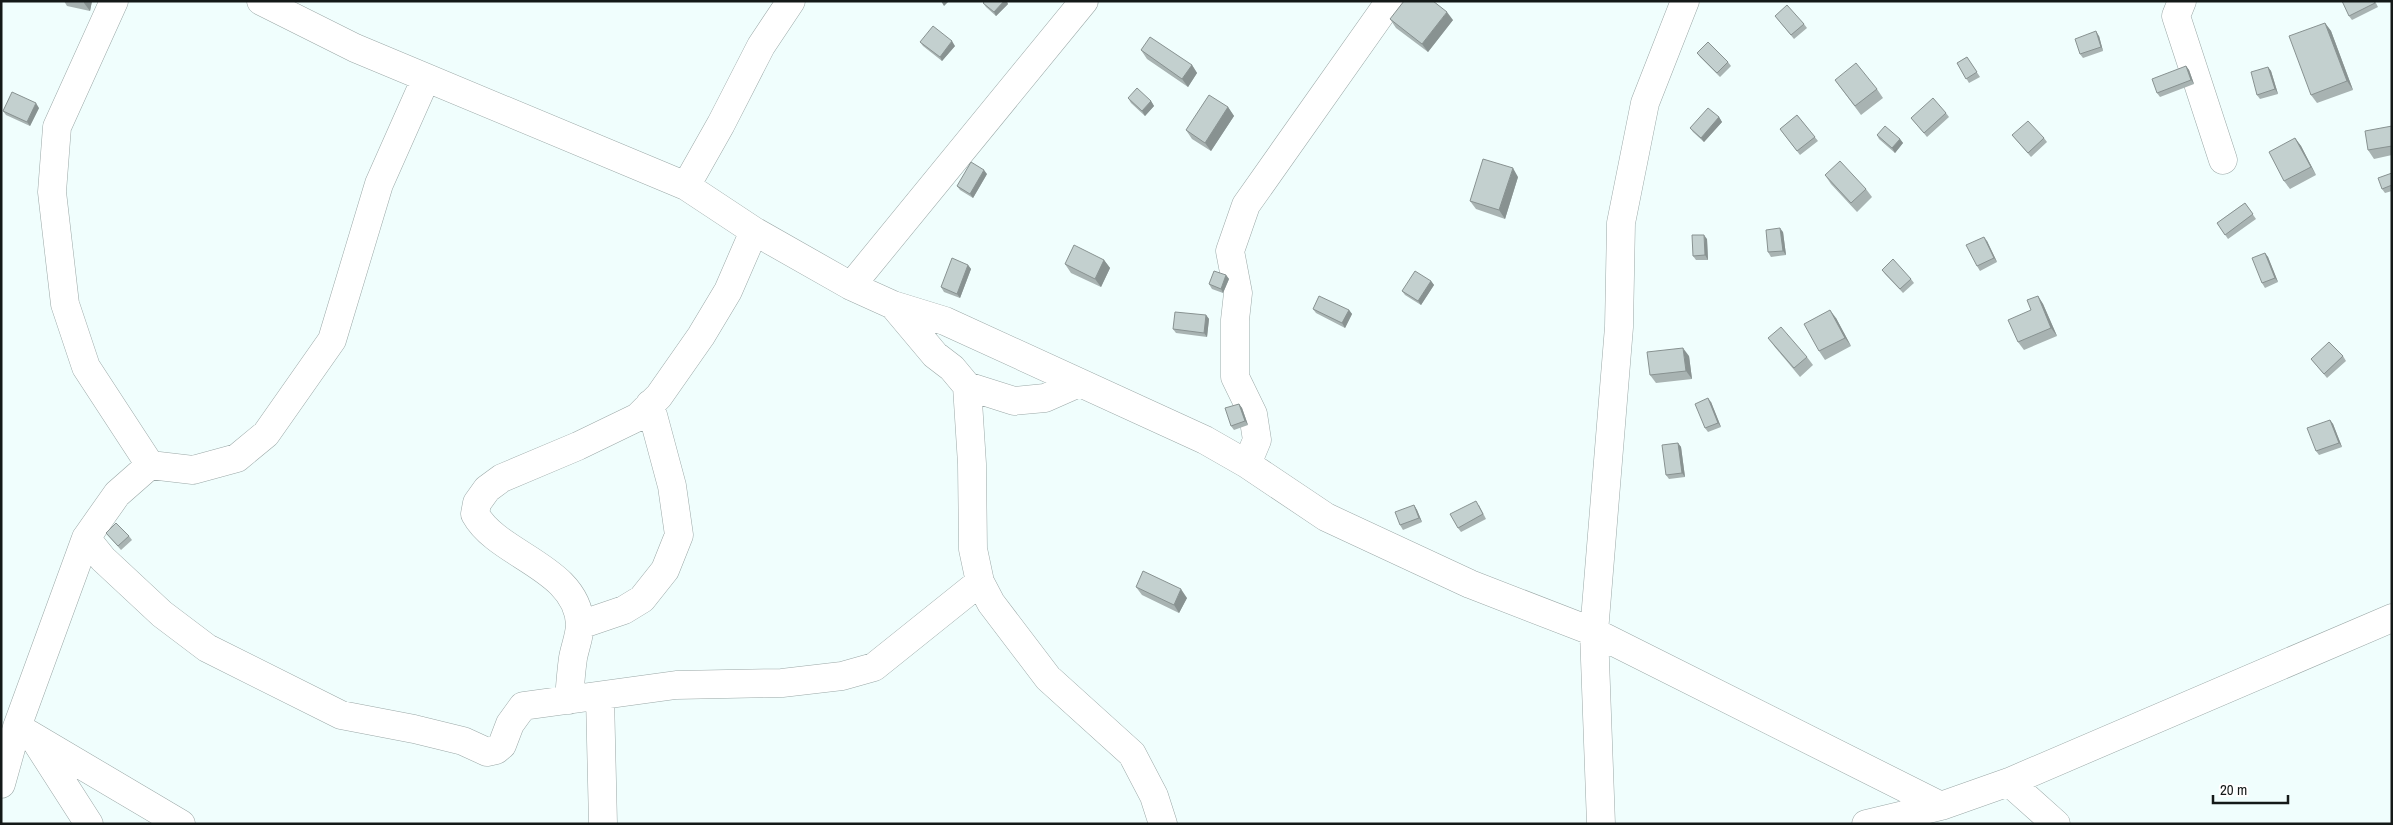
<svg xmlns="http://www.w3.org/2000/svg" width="2393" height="825" viewBox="0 0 2393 825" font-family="'Archivo Narrow',sans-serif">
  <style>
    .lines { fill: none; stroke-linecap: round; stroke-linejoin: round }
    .minor-casing { stroke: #9ba8a7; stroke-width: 29 }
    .minor { stroke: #fff; stroke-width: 28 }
    .wall { fill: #a8b3b2 }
    .shaded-wall { fill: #889291 }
    .building { fill: #c3d0cf; stroke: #889291 }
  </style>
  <rect width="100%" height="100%" fill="#f0fefd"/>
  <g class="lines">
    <!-- minor casing -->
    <g class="minor-casing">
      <path id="minor" d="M 114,1 L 57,127 L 52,192 L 65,304 L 86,367 L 150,465
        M 261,1 L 355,48 L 686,186 L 754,231 L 851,286 L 893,305 L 935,355 L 952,368 L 967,386 L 972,464 L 973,549 L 980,582 L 991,603 L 1048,678 L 1132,754 L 1154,796 L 1163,824
        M 2182,1 L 2176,16 L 2223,160
        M 686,186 L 721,124 L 761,46 L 791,1
        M 851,286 L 1084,1
        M 893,305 L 945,321 L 1205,440 L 1247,464 L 1326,517 L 1470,584 L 1594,632 L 1941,806
        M 967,386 L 1014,401 L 1045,398 L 1079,383
        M 1247,464 L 1257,440 L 1253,414 L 1235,377 L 1235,320 L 1238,293 L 1230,251 L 1246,205 L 1390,1
        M 86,538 L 103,559 L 162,614 L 207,648 L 341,715 L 414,729 L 463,741 L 487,752 L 496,750 L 502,745 L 510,724 L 523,706 L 676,685 L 782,683 L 842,676 L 874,667 L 980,582
        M 580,625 L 624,610 L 642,599 L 665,570 L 679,535 L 672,486 L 650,404
        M 600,697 L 603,824
        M 569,700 C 570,686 571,672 573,658 C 575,647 580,635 580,624 C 577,567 498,556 475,514 L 477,503 L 487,489 L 502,478 L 578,446 L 638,417 L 659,396 L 701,336 L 728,291 L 754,231
        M 17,727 L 181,824
        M 37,743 L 89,824
        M 2009,782 L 2056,824
        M 1,784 L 17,727 L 86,538 L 117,494 L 150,465 L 193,470 L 237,458 L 266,434 L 332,340 L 379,184 L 426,78
        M 1601,824 L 1594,632 L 1619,327 L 1621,223 L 1645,103 L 1685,1
        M 1866,824 L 1941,806 L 2009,782 L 2392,618"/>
    </g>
    <!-- minor -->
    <use href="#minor" class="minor"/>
  </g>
  <!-- wall -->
  <path class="wall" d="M 64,1 L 92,1 L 90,11 L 67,6 Z
    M 2375,1 L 2378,7 L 2352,20 L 2349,16 Z
    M 983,3 L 1008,4 L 996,16 L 986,7 Z
    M 1775,16 L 1804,24 L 1807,28 L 1794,39 Z
    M 1390,19 L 1453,20 L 1428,52 L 1396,28 Z
    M 2325,23 L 2331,31 L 2353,90 L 2317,103 L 2311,95 Z
    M 2099,36 L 2103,51 L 2083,58 L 2080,54 Z
    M 920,42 L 955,46 L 942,61 L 923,46 Z
    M 1141,50 L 1192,65 L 1197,73 L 1188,87 L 1147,59 Z
    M 1697,53 L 1728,62 L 1731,66 L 1720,77 L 1700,57 Z
    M 1967,57 L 1980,77 L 1969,83 L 1957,63 Z
    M 2186,66 L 2189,70 L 2194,84 L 2160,97 L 2157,93 Z
    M 2268,67 L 2271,71 L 2278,94 L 2260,99 L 2257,95 Z
    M 1835,80 L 1877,89 L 1883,98 L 1861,115 Z
    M 1128,98 L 1151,101 L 1154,106 L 1145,116 L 1131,103 Z
    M 1228,107 L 1234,116 L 1211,151 L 1192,139 L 1186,130 Z
    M 39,108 L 30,126 L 6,115 L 3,111 Z
    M 1946,113 L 1949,117 L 1927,137 L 1911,118 Z
    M 1797,115 L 1818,141 L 1800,155 L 1780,129 Z
    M 1719,117 L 1722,122 L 1704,142 L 1693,132 L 1690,128 Z
    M 2392,126 L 2392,155 L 2374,159 L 2368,150 Z
    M 1877,135 L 1900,139 L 1903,143 L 1895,153 L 1879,139 Z
    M 2012,135 L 2044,138 L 2047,142 L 2031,157 Z
    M 2295,138 L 2301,146 L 2316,175 L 2290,189 L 2284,181 Z
    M 2392,173 L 2392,191 L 2385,193 L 2382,189 Z
    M 987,174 L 973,198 L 960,190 L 957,186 Z
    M 1825,175 L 1866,189 L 1872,197 L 1857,212 L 1831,184 Z
    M 1518,177 L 1505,219 L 1476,209 L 1470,201 Z
    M 2245,203 L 2256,219 L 2228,239 L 2217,223 Z
    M 1783,232 L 1786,255 L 1771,257 L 1768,252 Z
    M 1707,239 L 1708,260 L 1696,260 L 1693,256 Z
    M 1987,241 L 1997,262 L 1980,271 L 1977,266 Z
    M 2265,253 L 2268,257 L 2278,282 L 2265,288 L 2262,283 Z
    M 1104,260 L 1110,268 L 1101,287 L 1071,273 L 1065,264 Z
    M 968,265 L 971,269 L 960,298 L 944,292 L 941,287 Z
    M 1882,270 L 1911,279 L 1914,283 L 1903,293 L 1885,274 Z
    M 1226,275 L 1229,279 L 1223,293 L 1212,289 L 1209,284 Z
    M 1431,281 L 1434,285 L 1421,305 L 1405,295 L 1402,291 Z
    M 2038,296 L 2043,304 L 2057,336 L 2024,350 L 2018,342 Z
    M 1313,309 L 1349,310 L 1352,314 L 1345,328 L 1316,313 Z
    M 1206,315 L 1209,319 L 1207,337 L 1176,333 L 1173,329 Z
    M 1836,318 L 1851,346 L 1825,360 L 1819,351 Z
    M 1768,338 L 1807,357 L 1813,365 L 1800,377 L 1774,346 Z
    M 1689,356 L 1692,379 L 1656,383 L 1650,375 Z
    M 2343,356 L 2346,361 L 2327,378 L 2311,359 Z
    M 1711,402 L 1721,427 L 1708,432 L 1705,428 Z
    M 1239,404 L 1242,408 L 1248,425 L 1234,430 L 1231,426 Z
    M 2330,420 L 2333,424 L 2342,447 L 2319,455 L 2316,451 Z
    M 1678,443 L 1681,447 L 1685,477 L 1669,479 L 1666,475 Z
    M 1414,505 L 1417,510 L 1422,522 L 1403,530 L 1400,525 Z
    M 1479,505 L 1486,519 L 1461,532 L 1458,528 Z
    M 106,533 L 129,536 L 132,540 L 121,550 Z
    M 1136,587 L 1187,598 L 1179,613 L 1142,595 Z"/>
  <!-- shaded-wall -->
  <path class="shaded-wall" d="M 84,1 L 92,1 L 90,11 L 84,3 Z
    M 941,1 L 949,1 L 944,6 Z
    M 1004,1 L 1007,1 L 1008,4 L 996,16 L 994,12 Z
    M 1447,12 L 1453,20 L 1428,52 L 1422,44 Z
    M 2325,23 L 2331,31 L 2353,90 L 2347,81 Z
    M 2096,31 L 2099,36 L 2103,51 L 2101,47 Z
    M 952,41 L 955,46 L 942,61 L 940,57 Z
    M 1192,65 L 1197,73 L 1188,87 L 1182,79 Z
    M 2186,66 L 2189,70 L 2194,84 L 2191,80 Z
    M 2268,67 L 2271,71 L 2278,94 L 2275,89 Z
    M 1151,101 L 1154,106 L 1145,116 L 1142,111 Z
    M 36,103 L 39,108 L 30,126 L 27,122 Z
    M 1228,107 L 1234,116 L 1211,151 L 1205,143 Z
    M 1719,117 L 1722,122 L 1704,142 L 1701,138 Z
    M 2295,138 L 2301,146 L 2316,175 L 2311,167 Z
    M 1900,139 L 1903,143 L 1895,153 L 1892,148 Z
    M 1513,168 L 1518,177 L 1505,219 L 1499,210 Z
    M 984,170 L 987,174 L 973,198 L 970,194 Z
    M 1780,228 L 1783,232 L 1786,255 L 1783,251 Z
    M 1704,235 L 1707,239 L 1708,260 L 1705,255 Z
    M 1984,237 L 1987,241 L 1997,262 L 1994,258 Z
    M 2265,253 L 2268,257 L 2278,282 L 2275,278 Z
    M 1104,260 L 1110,268 L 1101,287 L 1095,279 Z
    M 968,265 L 971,269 L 960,298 L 957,294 Z
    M 1226,275 L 1229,279 L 1223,293 L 1221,289 Z
    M 1431,281 L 1434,285 L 1421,305 L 1418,301 Z
    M 2038,296 L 2043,304 L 2057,336 L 2051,328 Z
    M 1349,310 L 1352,314 L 1345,328 L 1342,323 Z
    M 1830,310 L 1836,318 L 1851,346 L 1845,338 Z
    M 1206,315 L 1209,319 L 1207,337 L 1204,333 Z
    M 1683,348 L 1689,356 L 1692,379 L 1686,371 Z
    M 1708,398 L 1711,402 L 1721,427 L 1718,423 Z
    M 1239,404 L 1242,408 L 1248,425 L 1245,421 Z
    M 2330,420 L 2333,424 L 2342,447 L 2339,443 Z
    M 1678,443 L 1681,447 L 1685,477 L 1682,473 Z
    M 1414,505 L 1417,510 L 1422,522 L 1419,518 Z
    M 1181,589 L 1187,598 L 1179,613 L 1174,605 Z"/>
  <!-- building -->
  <path class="building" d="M 985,1 L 1004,1 L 994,12 L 983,3 Z
    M 1404,1 L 1433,1 L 1447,12 L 1422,44 L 1390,19 Z
    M 2342,1 L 2374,1 L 2375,3 L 2349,16 Z
    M 1787,5 L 1804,24 L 1791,35 L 1775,16 Z
    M 2325,23 L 2347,81 L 2311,95 L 2289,36 Z
    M 933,26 L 952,41 L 940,57 L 920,42 Z
    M 2096,31 L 2101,47 L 2080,54 L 2075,39 Z
    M 1150,37 L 1192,65 L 1182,79 L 1141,50 Z
    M 1708,42 L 1728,62 L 1717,73 L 1697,53 Z
    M 1967,57 L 1977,72 L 1966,79 L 1957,63 Z
    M 1856,63 L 1877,89 L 1855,106 L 1835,80 Z
    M 2186,66 L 2191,80 L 2157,93 L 2152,79 Z
    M 2268,67 L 2275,89 L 2257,95 L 2251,72 Z
    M 1137,88 L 1151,101 L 1142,111 L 1128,98 Z
    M 12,92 L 36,103 L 27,122 L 3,111 Z
    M 1209,95 L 1228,107 L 1205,143 L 1186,130 Z
    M 1933,98 L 1946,113 L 1924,133 L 1911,118 Z
    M 1708,108 L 1719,117 L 1701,138 L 1690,128 Z
    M 1797,115 L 1815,137 L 1797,151 L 1780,129 Z
    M 2028,121 L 2044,138 L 2028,153 L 2012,135 Z
    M 1885,126 L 1900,139 L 1892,148 L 1877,135 Z
    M 2392,126 L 2392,146 L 2368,150 L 2365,131 Z
    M 2295,138 L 2311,167 L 2284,181 L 2269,152 Z
    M 1483,159 L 1513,168 L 1499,210 L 1470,201 Z
    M 1840,161 L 1866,189 L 1851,203 L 1825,175 Z
    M 971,162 L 984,170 L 970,194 L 957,186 Z
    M 2392,173 L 2392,185 L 2382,189 L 2378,178 Z
    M 2245,203 L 2253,214 L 2225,235 L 2217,223 Z
    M 1780,228 L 1783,251 L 1768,252 L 1766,230 Z
    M 1692,235 L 1704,235 L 1705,255 L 1693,256 Z
    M 1984,237 L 1994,258 L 1977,266 L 1966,245 Z
    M 1074,245 L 1104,260 L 1095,279 L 1065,264 Z
    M 2265,253 L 2275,278 L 2262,283 L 2252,258 Z
    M 952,258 L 968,265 L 957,294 L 941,287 Z
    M 1893,259 L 1911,279 L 1900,289 L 1882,270 Z
    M 1214,271 L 1226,275 L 1221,289 L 1209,284 Z
    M 1415,271 L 1431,281 L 1418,301 L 1402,291 Z
    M 1319,296 L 1349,310 L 1342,323 L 1313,309 Z
    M 2038,296 L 2051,328 L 2018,342 L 2008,320 L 2031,310 L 2027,300 Z
    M 1830,310 L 1845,338 L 1819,351 L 1804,324 Z
    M 1175,312 L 1206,315 L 1204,333 L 1173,329 Z
    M 1781,327 L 1807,357 L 1794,368 L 1768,338 Z
    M 2329,342 L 2343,356 L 2324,374 L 2311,359 Z
    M 1683,348 L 1686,371 L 1650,375 L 1647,352 Z
    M 1708,398 L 1718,423 L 1705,428 L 1695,404 Z
    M 1239,404 L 1245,421 L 1231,426 L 1225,408 Z
    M 2330,420 L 2339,443 L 2316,451 L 2307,428 Z
    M 1678,443 L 1682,473 L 1666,475 L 1662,445 Z
    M 1476,501 L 1483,514 L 1458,528 L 1450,514 Z
    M 1414,505 L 1419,518 L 1400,525 L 1395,512 Z
    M 116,523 L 129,536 L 118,546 L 106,533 Z
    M 1143,571 L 1181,589 L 1174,605 L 1136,587 Z"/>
  <!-- border -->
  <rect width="2393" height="825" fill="none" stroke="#141918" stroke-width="5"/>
  <!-- scale -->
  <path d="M2213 795v8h75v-8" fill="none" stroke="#141918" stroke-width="2.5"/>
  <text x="2220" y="795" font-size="15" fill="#141918" stroke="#ffffff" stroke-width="4" paint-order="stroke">20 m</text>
</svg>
